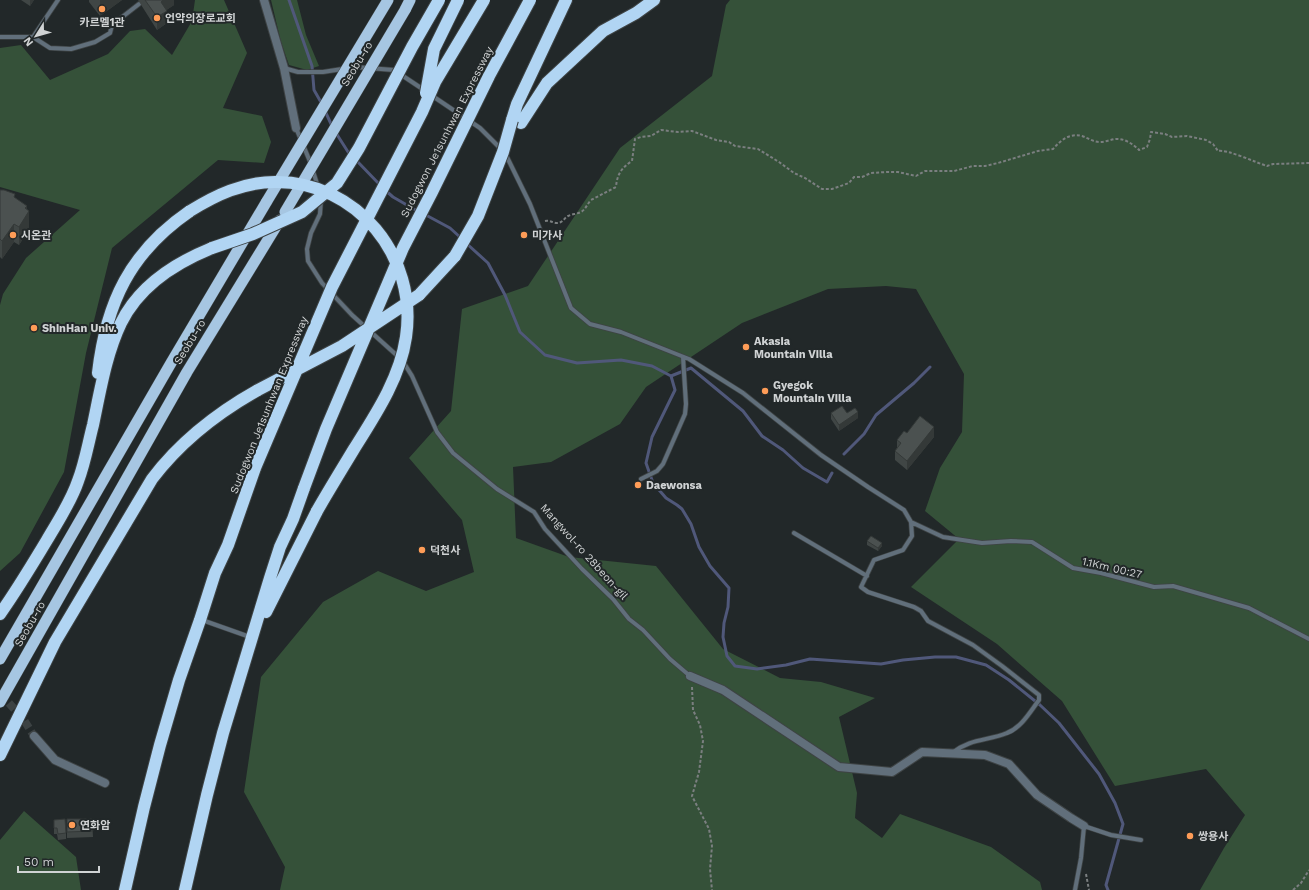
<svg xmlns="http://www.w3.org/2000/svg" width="1309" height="890" viewBox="0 0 1309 890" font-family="'Work Sans','Noto Sans KR',sans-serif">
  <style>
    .green { fill: #355139 }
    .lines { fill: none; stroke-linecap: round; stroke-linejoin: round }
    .stream { stroke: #50587a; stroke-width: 3 }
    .minor-tunnel { stroke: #3c4243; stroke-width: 8; stroke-dasharray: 8 4; stroke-linecap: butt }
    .service-casing { stroke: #3e4344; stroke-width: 5.5 }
    .minor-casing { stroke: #3e4344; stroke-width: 10 }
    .trunk-casing { stroke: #3e4344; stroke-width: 12 }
    .motorway-casing { stroke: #3e4344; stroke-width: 14 }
    .path { stroke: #7b7f80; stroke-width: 2; stroke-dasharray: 3 2; stroke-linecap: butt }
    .service { stroke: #616f7b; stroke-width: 4 }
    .minor { stroke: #616f7b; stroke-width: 8 }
    .trunk { stroke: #a6c6e2; stroke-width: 11 }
    .motorway { stroke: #b1d5f3; stroke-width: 12 }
    .trunk-bridge-casing { stroke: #3e4344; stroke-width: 12; stroke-linecap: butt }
    .motorway-bridge-casing { stroke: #3e4344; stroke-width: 14; stroke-linecap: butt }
    .trunk-bridge { stroke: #a6c6e2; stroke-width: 11 }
    .motorway-bridge { stroke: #b1d5f3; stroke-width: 12 }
    .wall { fill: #404645 }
    .shaded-wall { fill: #343938 }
    .building { fill: #4b5150; stroke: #343938 }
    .poi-dot { fill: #fe9c57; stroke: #222829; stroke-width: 1.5 }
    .labels { text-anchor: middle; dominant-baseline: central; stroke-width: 4; stroke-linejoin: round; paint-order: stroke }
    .poi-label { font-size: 11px; font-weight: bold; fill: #d0d3d4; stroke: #222829; text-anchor: start }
    .street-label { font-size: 11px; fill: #d0d3d4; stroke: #222829 }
  </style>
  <rect width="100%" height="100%" fill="#222829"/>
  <!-- green -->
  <path class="green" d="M 195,0 L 224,0 L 247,53 L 223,108 L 262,116 L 271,142 L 264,163 L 218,160 L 112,248 L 86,353 L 64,472 L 20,553 L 0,571 L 0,305 L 3,294 L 26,258 L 80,210 L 0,187 L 0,48 L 21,45 L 50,80 L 108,54 L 130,31 L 145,29 L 172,55 L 192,21 Z
    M 271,0 L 297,0 L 306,35 L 319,66 L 307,70 L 289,65 L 281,42 Z
    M 730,0 L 1309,0 L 1309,890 L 1200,890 L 1224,848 L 1245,815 L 1206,769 L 1115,786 L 1062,701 L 997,644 L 911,587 L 959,539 L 925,511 L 940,468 L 962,432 L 964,374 L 916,289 L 886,286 L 828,289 L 742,323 L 646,387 L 620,424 L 551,462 L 513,467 L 516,538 L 569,557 L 656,566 L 723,649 L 780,678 L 821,682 L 875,698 L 839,717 L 857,793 L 855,818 L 882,838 L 900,814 L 991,847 L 1040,882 L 1042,890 L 280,890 L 285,867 L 244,792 L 261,677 L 323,602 L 378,571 L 426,591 L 474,572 L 462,520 L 409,458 L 451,411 L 462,309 L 528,286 L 620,148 L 712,76 L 726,5 Z
    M 24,811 L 76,857 L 81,890 L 0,890 L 0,840 Z"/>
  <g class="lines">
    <!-- stream -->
    <path class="stream" d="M 289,0 L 312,66 L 314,90 L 322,104
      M 325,111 L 332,126
      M 336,133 L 350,155
      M 356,160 L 381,186
      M 385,190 L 393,197 L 419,212
      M 424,214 L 450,228 L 461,238
      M 466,243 L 488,263 L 505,295 L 520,332 L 545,355 L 577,363 L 621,360 L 652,366 L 671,376 L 675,390 L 652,437 L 646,463 L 653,483 L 666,498 L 677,505 L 682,509 L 691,524 L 699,547 L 710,566 L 729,588 L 728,607 L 724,623 L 723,637 L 727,656 L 735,666 L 757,669 L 786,665 L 810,659 L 881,664 L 903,660 L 935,657 L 956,657 L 986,665 L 1009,680 L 1040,705 L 1059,723 L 1099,774 L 1115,803 L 1123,824 L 1106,885 L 1108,890
      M 671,376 L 691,368 L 743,411 L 762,436 L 783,450 L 803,468 L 827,482 L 832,473
      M 844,454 L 864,434 L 876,415 L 914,383 L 930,367"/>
    <!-- minor-tunnel -->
    <path class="minor-tunnel" d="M 1,694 L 24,720 L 34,736"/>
    <!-- service casing -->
    <g class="service-casing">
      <path id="service" d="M 0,37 L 33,37 L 58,0
        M 33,37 L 50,48 L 71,49 L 95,42 L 110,33 L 112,25 L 139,4
        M 284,68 L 298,72 L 323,72 L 355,67 L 394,70 L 424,90
        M 431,95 L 480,128 L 501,149
        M 296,128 L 311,164
        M 506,155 L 530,204 L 571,308 L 590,324 L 621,332 L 689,359 L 743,393 L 821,455 L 868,487 L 904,510 L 911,522 L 912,536 L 903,550 L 874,560 L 861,587 L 868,592 L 914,607 L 921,611 L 928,621 L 973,645 L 1002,666 L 1039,695 L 1039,700 C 1030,712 1021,728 1007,733 C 988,741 971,738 952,753
        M 313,171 L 318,187
        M 321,199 L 320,214 L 311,233 L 307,249 L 308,261 L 322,283 L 352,315 L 402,360 L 412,376 L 437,432 L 453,453 L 497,489 L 534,512 L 545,529 L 582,569 L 613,599 L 629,619 L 643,630 L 670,659 L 690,676
        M 641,479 L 657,471 L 663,464 L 685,414 L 686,404 L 683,357
        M 911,522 L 943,537 L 982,543 L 1011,541 L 1032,542 L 1073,568 L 1101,573 L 1154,587 L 1173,586 L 1249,608 L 1309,639
        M 794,533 L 867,576
        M 202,620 L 250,637
        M 1075,890 L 1081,858 L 1084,826 L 1111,835 L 1141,840"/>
    </g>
    <!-- minor casing -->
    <g class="minor-casing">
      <path id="minor" d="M 264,0 L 284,68 L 296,128
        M 690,676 L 723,690 L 839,767 L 892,772 L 922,752 L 985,755 L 1009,764 L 1037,795 L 1071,818 L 1084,826
        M 34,736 L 55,760 L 105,783"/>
    </g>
    <!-- trunk casing -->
    <g class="trunk-casing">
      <path id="trunk" d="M 405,10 L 410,0
        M 0,659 L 171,363 L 267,201
        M 0,702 L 187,372 L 280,220"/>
    </g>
    <!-- motorway casing -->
    <g class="motorway-casing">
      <path id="motorway" d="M 512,120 L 517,104 L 566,0
        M 521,123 L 547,83 L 603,31 L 636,13 L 654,0
        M 419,295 L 455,256
        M 98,373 C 106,303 130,252 190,211
        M 266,612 L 317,511
        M 0,614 C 17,590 32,565 47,540 C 58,521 71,502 78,481 C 85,463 88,444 93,425 C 100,392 106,354 121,323 C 139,286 175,263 212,248
        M 0,755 L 55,642 L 152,479 C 180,442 217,413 258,390
        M 125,890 L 144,807 L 160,745 L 179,680 L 200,620 L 215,573 L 228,545 L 255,468
        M 185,890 L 207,795 L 223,733 L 270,578 L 280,547 L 293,519 L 304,488"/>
    </g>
    <!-- path -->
    <path class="path" d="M 545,221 C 550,220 553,223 557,223 C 563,223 564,218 568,216 C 572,214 577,214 581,212 C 586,209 587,204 591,200 L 616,187 C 617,175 621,168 632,161 L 635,139 L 641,137 L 651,136 L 661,130 L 678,132 L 692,131 L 716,140 L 729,142 L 735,146 L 758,149 L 779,162 L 794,173 L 805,178 L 822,189 L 832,189 L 849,183 L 854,177 L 862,177 L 871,173 L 887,172 L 898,172 L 916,176 L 925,171 L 954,171 L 973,166 L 985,166 L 998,163 L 1038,151 L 1053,149 C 1061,140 1069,133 1082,136 C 1088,138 1093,142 1100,142 C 1105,142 1110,140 1115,139 C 1124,138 1133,144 1139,150 L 1147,147 L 1150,139 L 1151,132 L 1165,134 L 1172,137 L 1187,136 L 1206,140 L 1213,144 L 1218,151 C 1227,149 1257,163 1267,166 L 1273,164 L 1309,163
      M 692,687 L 693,710 L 700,725 L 703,741 L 699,772 L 692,796 L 709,829 L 712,846 L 710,869 L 712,890
      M 1086,874 L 1089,890
      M 1293,890 L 1301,883 L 1309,870"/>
    <!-- service -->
    <use href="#service" class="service"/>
    <!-- minor -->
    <use href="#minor" class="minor"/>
    <!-- trunk -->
    <use href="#trunk" class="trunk"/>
    <!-- motorway -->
    <use href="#motorway" class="motorway"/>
    <!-- trunk-bridge casing -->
    <g class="trunk-bridge-casing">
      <path id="trunk-bridge" d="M 267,201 L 388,0
        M 285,212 L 405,10"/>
    </g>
    <!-- motorway-bridge casing -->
    <g class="motorway-bridge-casing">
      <path id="motorway-bridge" d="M 426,93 L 434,49 L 458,0
        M 190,211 C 216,195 243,182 275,182 C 357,181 418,257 406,337 C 400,378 376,414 354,449 C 342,469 329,490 317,511
        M 212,248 L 253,234 L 302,212 L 337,183 L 359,148 L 412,47 L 439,0
        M 455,256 L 478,216 L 503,152 L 512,120
        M 258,390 L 342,346 L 419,295
        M 255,468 L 332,287 L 422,112 L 435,82 L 484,0
        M 304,488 L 326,429 L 403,248 L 432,192 L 489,76 L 530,0"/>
    </g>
    <!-- trunk-bridge -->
    <use href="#trunk-bridge" class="trunk-bridge"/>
    <!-- motorway-bridge -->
    <use href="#motorway-bridge" class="motorway-bridge"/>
  </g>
  <!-- wall -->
  <path class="wall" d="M 21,0 L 34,0 L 30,6 Z
    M 89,0 L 122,0 L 100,16 L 89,2 Z
    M 138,0 L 174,0 L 174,5 L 166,10 L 167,23 L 157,30 Z
    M 0,190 L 15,198 L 27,210 L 29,229 L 19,245 L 14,242 L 2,259 L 0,257 Z
    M 831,413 L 847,413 L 858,418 L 839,431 L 831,419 Z
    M 907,433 L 934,437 L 907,470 L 895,460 L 895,451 L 897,448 L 897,440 Z
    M 867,541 L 882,546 L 878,551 L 867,545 Z
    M 67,819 L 92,819 L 93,837 L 67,838 Z
    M 54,820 L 66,833 L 66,839 L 58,840 L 57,834 L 54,834 Z"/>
  <!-- shaded-wall -->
  <path class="shaded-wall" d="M 30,0 L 34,0 L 30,6 Z
    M 100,0 L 122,0 L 100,16 Z
    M 163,0 L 174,0 L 174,5 L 161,14 L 161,2 Z
    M 167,11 L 167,23 L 157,30 L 157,17 Z
    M 27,206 L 27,214 L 29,211 L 29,229 L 19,245 L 19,227 L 25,208 Z
    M 14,224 L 14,242 L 2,259 L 2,241 Z
    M 858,412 L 858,418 L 839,431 L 839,425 Z
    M 934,427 L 934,437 L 907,470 L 907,461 Z
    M 882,543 L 882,546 L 878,551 L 878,548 Z"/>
  <!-- building -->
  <path class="building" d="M 145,0 L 163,0 L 161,2 L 167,11 L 157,17 Z
    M 0,190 L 4,190 L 15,194 L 14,197 L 27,206 L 25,208 L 29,211 L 19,227 L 14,224 L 2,241 L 0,239 Z
    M 842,406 L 847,413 L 855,408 L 858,412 L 839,425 L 831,413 Z
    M 920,416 L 934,427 L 907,461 L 895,451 L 901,443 L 897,440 L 904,431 L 907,433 Z
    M 871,536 L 882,543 L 878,548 L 867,541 Z
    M 65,819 L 66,833 L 58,834 L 57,828 L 54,828 L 54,820 Z
    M 67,819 L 92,819 L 93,831 L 67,832 Z"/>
  <!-- markers -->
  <g class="poi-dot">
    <circle cx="102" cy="9" r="4"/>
    <circle cx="157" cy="18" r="4"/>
    <circle cx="13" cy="235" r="4"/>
    <circle cx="524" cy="235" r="4"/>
    <circle cx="34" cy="328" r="4"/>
    <circle cx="746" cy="347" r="4"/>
    <circle cx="765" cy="391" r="4"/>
    <circle cx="638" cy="485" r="4"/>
    <circle cx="422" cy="550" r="4"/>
    <circle cx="72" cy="825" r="4"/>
    <circle cx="1190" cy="836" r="4"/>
  </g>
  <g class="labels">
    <!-- poi labels -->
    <g class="poi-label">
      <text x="165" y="18">언약의장로교회</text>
      <text x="102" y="22" text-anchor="middle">카르멜1관</text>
      <text x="21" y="235">시온관</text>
      <text x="532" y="235">미가사</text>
      <text x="42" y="328">ShinHan Univ.</text>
      <text x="754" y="341">Akasia<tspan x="754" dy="13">Mountain Villa</tspan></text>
      <text x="773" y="385">Gyegok<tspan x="773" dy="13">Mountain Villa</tspan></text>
      <text x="646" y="485">Daewonsa</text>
      <text x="430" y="550">덕천사</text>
      <text x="80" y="825">연화암</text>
      <text x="1198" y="836">쌍용사</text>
    </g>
    <!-- street labels -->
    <g class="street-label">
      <text transform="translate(357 64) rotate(-59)">Seobu-ro</text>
      <text transform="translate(447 132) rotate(-63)">Sudogwon Je1sunhwan Expressway</text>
      <text transform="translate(190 342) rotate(-59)">Seobu-ro</text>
      <text transform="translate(269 405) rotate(-68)">Sudogwon Je1sunhwan Expressway</text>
      <text transform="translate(584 552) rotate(48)">Mangwol-ro 28beon-gil</text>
      <text transform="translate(1112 568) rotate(13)">1.1Km 00:27</text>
      <text transform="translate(30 624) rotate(-60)">Seobu-ro</text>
    </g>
  </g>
  <!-- north arrow -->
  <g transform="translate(36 36) rotate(233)" stroke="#222829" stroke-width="3" paint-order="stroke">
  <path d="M0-3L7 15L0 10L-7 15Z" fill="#d0d3d4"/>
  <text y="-6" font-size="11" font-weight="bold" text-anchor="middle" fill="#d0d3d4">N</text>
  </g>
  <!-- scale -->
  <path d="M18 866v6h81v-6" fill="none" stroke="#d0d3d4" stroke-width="2"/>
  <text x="24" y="866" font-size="12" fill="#d0d3d4" stroke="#222829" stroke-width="3" paint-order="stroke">50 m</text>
</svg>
